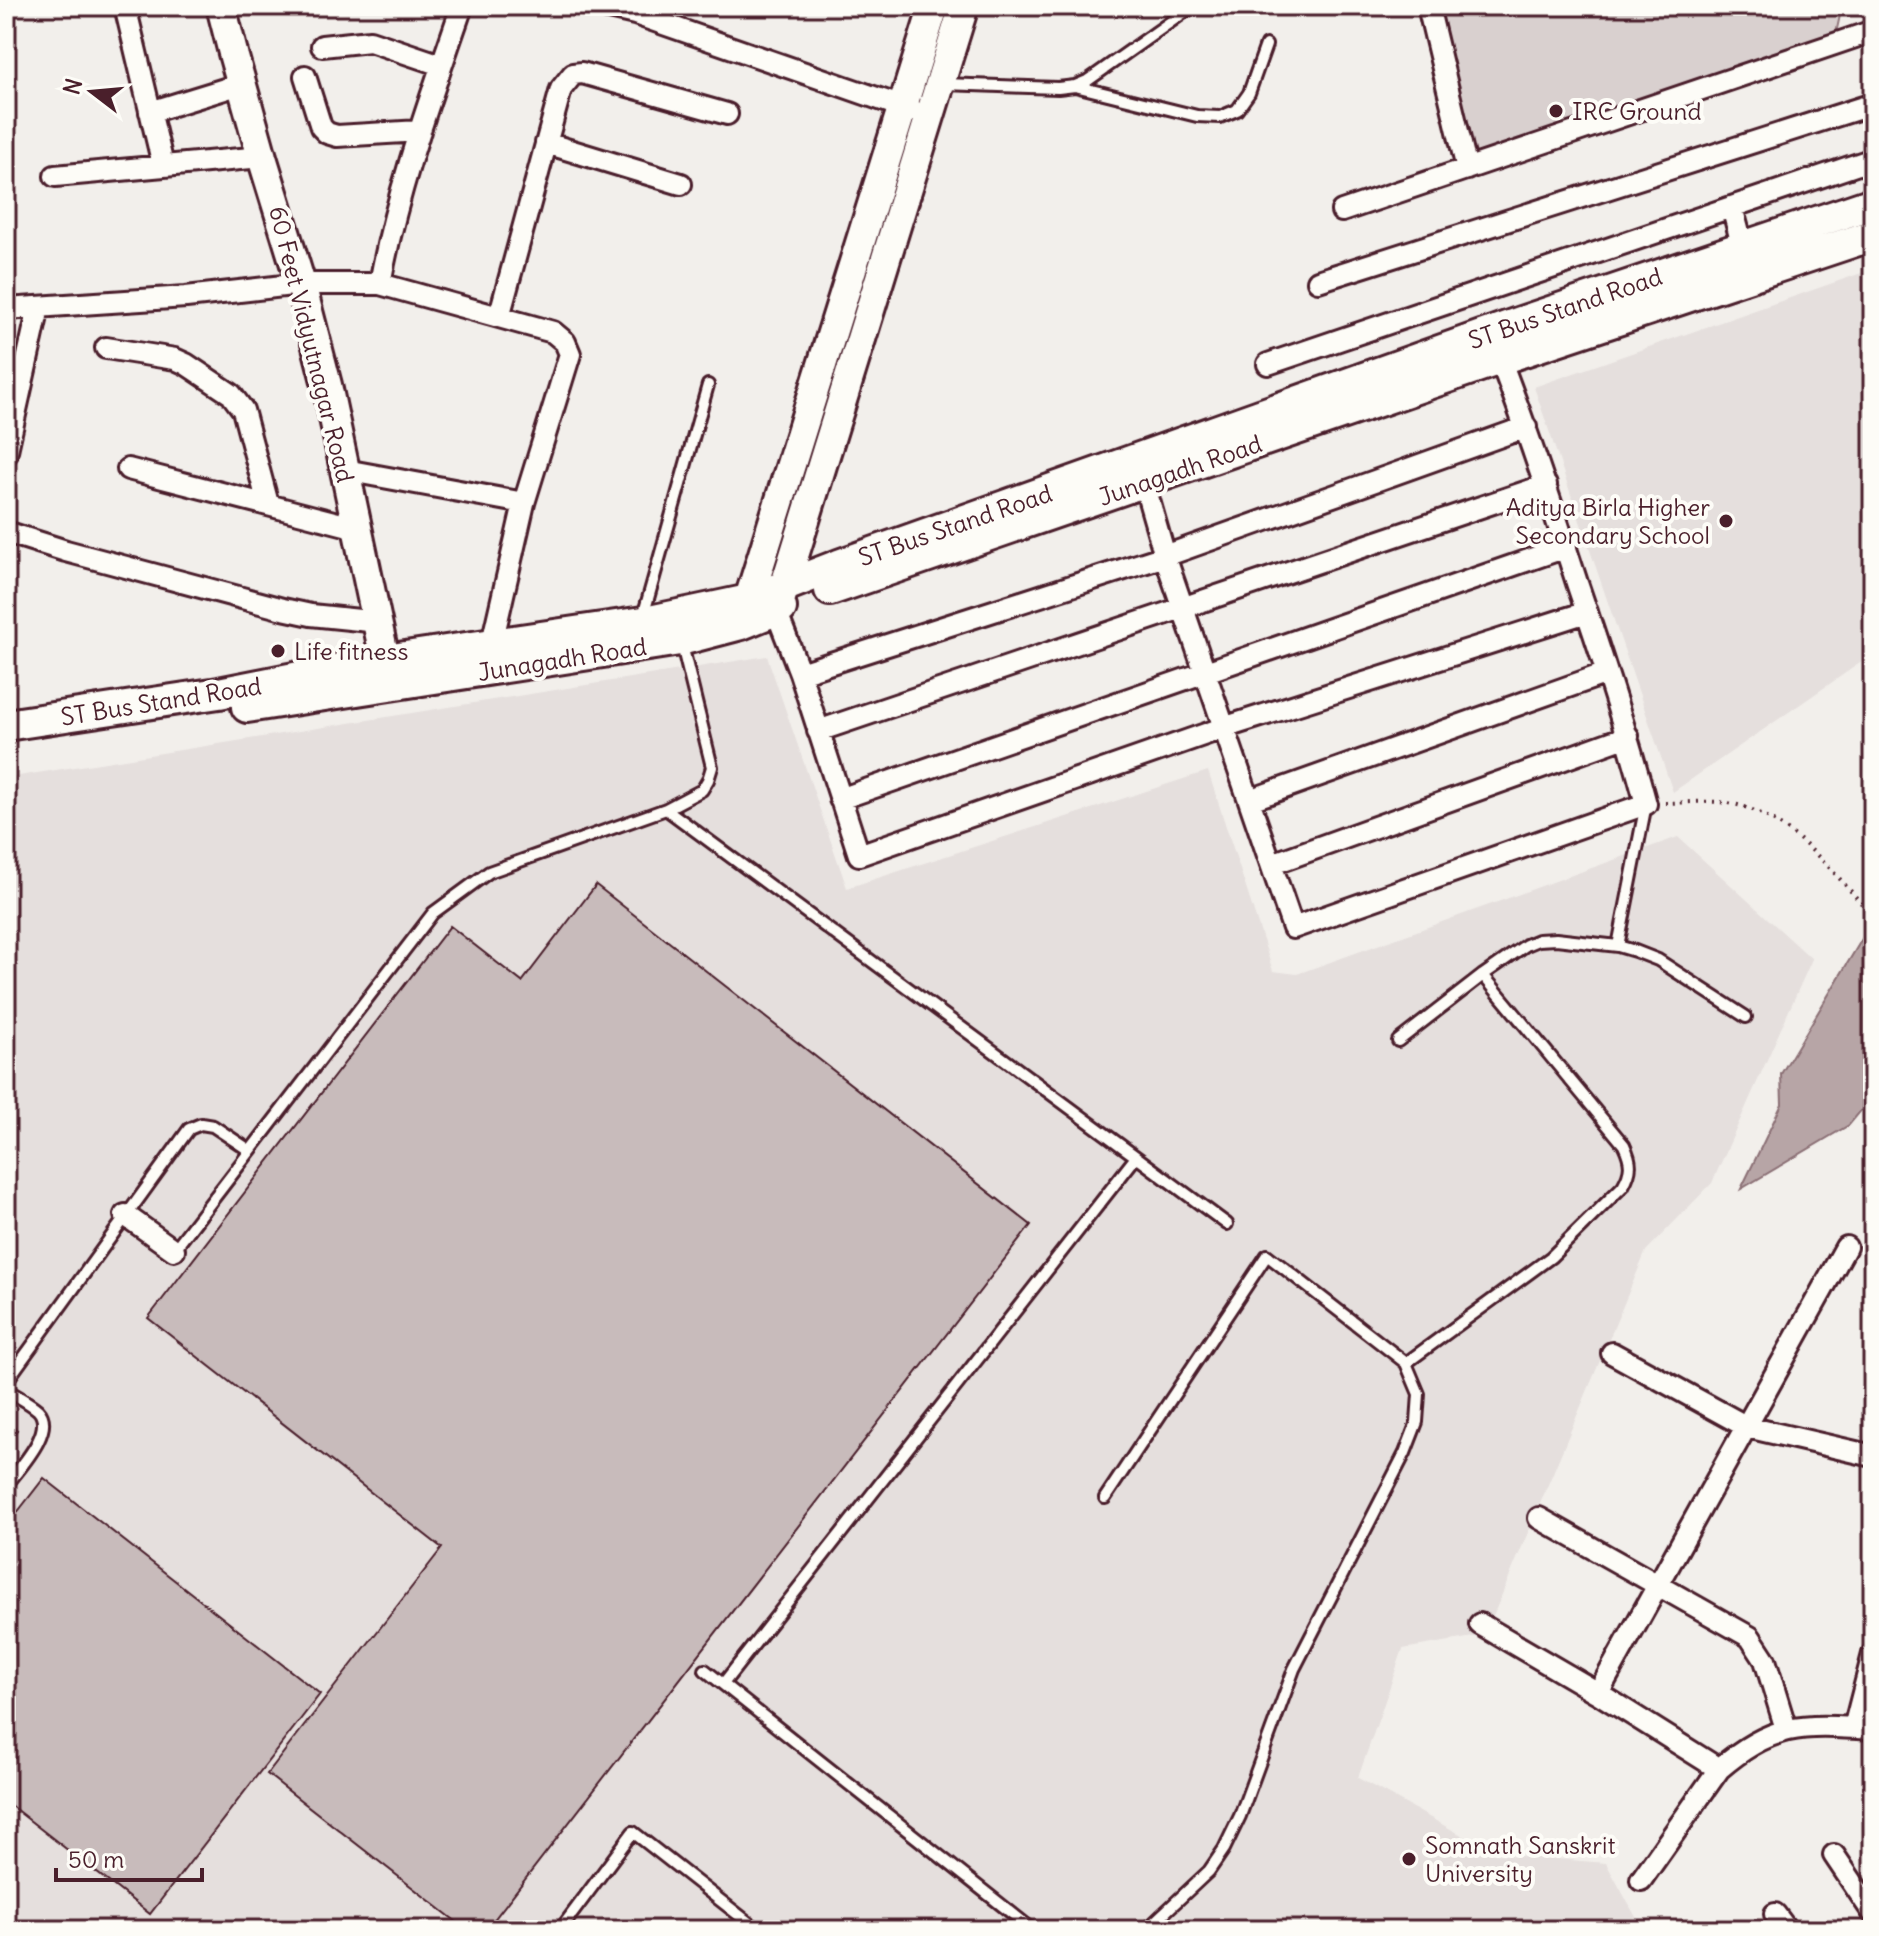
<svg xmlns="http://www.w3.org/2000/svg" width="1879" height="1936" viewBox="0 0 1879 1936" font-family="Delius,sans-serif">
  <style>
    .built { fill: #e5dfdd }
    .green { fill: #d9d0cf; stroke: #92787d; stroke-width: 2 }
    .water { fill: #b7a5a6; stroke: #8b6f75; stroke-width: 2 }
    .building { fill: #c8bbbb; stroke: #4a1f2b; stroke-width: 2 }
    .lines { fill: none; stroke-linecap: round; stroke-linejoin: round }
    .lane-casing { stroke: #4a1f2b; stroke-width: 16 }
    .street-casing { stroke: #4a1f2b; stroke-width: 26 }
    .secondary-casing { stroke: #4a1f2b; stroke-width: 34 }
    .primary-casing { stroke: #4a1f2b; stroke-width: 36 }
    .path { stroke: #4a1f2b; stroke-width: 4; stroke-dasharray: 2 6; stroke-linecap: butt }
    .lane { stroke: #fdfcf7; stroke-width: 10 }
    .street { stroke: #fdfcf7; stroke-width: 20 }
    .secondary { stroke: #fdfcf7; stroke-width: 28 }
    .primary { stroke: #fdfcf7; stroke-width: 30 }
    .poi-dot { fill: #4a1f2b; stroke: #fdfcf7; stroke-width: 3 }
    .labels { text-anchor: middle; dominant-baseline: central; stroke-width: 8; stroke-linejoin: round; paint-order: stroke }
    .poi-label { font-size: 24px; fill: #4a1f2b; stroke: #fdfcf7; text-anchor: start }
    .street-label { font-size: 24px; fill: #4a1f2b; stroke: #fdfcf7 }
  </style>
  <rect width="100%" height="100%" fill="#f2efeb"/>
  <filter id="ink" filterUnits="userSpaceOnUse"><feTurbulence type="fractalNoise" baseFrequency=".0125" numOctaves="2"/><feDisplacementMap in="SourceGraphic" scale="16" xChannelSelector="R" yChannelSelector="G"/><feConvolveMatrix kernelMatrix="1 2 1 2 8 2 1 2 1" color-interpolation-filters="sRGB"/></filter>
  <g filter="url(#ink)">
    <!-- built -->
    <path class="built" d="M 1873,269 L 1873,654 L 1673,792 L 1534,387 Z
      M 767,656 L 847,888 L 1208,771 L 1273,971 L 1297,974 L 1678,837 L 1812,959 L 1712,1183 L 1646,1251 L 1485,1635 L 1403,1649 L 1358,1778 L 1496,1854 L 1606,1863 L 1643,1930 L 6,1930 L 6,778 Z"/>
    <!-- green -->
    <path class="green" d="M 1433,6 L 1842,6 L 1832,52 L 1475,170 Z"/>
    <!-- water -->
    <path class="water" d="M 1868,929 L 1873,937 L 1873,1096 L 1849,1125 L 1741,1189 L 1782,1104 L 1781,1074 Z"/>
    <!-- building -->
    <path class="building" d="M 596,885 L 1031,1225 L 486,1930 L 467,1930 L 267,1774 L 442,1548 L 148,1318 L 450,926 L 522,982 Z
      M 6,1421 L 17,1430 L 6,1444 Z
      M 44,1478 L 320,1694 L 150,1914 L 6,1802 L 6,1527 Z"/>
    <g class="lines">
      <!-- lane casing -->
      <g class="lane-casing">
        <path id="lane" d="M 944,84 L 1058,88 L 1075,86 L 1087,81 L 1193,6
          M 1075,86 L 1197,116 L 1220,117 L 1237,110 L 1249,93 L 1266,45
          M 642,620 L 708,385
          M 666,809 L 1227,1224
          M 1618,946 L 1646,804
          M 1398,1041 L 1483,975 L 1526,945 L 1538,940 L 1556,939 L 1618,946 L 1635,951 L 1658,960 L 1746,1017
          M 174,1250 L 433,913 L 489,872 L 666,809 L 702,790 L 708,780 L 712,767 L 681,641
          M 1406,1363 L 1551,1257 L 1623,1186 C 1632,1170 1632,1162 1624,1145 L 1483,975
          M 6,1382 L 189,1129 L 201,1124 L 213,1126 L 249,1150
          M 6,1389 C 16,1396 29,1402 38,1410 C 57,1430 18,1469 6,1486
          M 1105,1498 L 1267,1255 L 1406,1363 L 1419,1394 L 1417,1422 L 1405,1453 L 1294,1669 L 1240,1816 L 1224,1849 L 1209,1871 L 1146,1930
          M 705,1670 L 1033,1930
          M 723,1684 L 1136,1157
          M 560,1930 L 633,1832 L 758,1930"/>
      </g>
      <!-- street casing -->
      <g class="street-casing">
        <path id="street" d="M 125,6 L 163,165
          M 600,6 L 635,14 L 914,111
          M 1428,6 L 1467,169
          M 322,46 L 370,41 L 441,65
          M 305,76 L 321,127 L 327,133 L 337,136 L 420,131
          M 150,112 L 241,84
          M 546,143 L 681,184
          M 55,176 L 262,157
          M 1732,207 L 1743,248
          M 1342,211 L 1873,31
          M 1318,281 L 1873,104
          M 380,284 C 397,189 431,97 462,6
          M 6,309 L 186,297 L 301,284 L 380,284 L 553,332 L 565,342 L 570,354 L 524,503 L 489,656
          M 499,317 L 561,89 L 573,74 L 582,73 L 727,114
          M 106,348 L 175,359 L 186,364 L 231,394 L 243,410 L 268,504
          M 1268,364 L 1873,159
          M 6,455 L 39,307
          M 128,469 L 357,528
          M 345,470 L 524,503
          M 1144,483 L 1165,556 L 1293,928 L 1646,804 C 1626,729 1602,656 1577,583 C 1553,508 1528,432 1500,359
          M 6,532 L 66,551 L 283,609 L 311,615 L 379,622
          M 776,611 L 800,673 L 859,855 L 1223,728 L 1587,612
          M 800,673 L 1165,556 L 1526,427
          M 818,731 L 1546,485
          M 840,799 L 1566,547
          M 1250,800 L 1607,673
          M 1272,864 L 1628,736
          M 125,1215 L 174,1250
          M 1612,1353 L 1747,1427 L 1873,1456
          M 1539,1518 L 1750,1637 L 1765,1660 L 1786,1729
          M 1480,1624 L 1598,1693 L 1719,1769
          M 1598,1693 L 1846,1247
          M 1854,1728 L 1873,1654
          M 1834,1855 L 1873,1913
          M 1641,1880 L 1719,1769 C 1774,1721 1805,1725 1873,1729
          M 1775,1914 L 1787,1930"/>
      </g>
      <!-- secondary casing -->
      <g class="secondary-casing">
        <path id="secondary" d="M 221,6 L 234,57 L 262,157 L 301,284 L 327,385 L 390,683
          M 780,601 L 964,6
          M 744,615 L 934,6"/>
      </g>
      <!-- primary casing -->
      <g class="primary-casing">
        <path id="primary" d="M 830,590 L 1500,359 L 1873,235
          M 247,707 L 680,640 L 741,624 L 781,608
          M 6,725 L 219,693 L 385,660 L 650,621 L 749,600 L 839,565 L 1521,322 L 1873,203"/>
      </g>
      <!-- path -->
      <path class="path" d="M 1665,803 C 1685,803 1707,800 1728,803 C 1786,812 1836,874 1873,917"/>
      <!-- lane -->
      <use href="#lane" class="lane"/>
      <!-- street -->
      <use href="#street" class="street"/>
      <!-- secondary -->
      <use href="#secondary" class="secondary"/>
      <!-- primary -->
      <use href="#primary" class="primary"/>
    </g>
  </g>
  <!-- markers -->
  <g class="poi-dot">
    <circle cx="1556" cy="111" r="8"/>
    <circle cx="1726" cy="521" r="8"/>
    <circle cx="278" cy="651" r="8"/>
    <circle cx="1409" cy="1859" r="8"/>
  </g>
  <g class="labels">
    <!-- poi labels -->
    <g class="poi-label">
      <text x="1572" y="111">IRC Ground</text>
      <text x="1710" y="507" text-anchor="end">Aditya Birla Higher<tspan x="1710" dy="28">Secondary School</tspan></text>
      <text x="294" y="651">Life fitness</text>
      <text x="1425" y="1845">Somnath Sanskrit<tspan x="1425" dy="28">University</tspan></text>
    </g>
    <!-- street labels -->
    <g class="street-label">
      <text transform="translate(1565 308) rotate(-19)">ST Bus Stand Road</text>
      <text transform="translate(312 344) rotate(76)">60 Feet Vidyutnagar Road</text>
      <text transform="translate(1180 470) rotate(-19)">Junagadh Road</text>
      <text transform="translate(955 525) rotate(-19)">ST Bus Stand Road</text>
      <text transform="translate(562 659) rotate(-9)">Junagadh Road</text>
      <text transform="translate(161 701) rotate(-9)">ST Bus Stand Road</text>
    </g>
  </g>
  <!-- margin -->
  <rect width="1879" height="1936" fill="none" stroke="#fdfcf7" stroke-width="32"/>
  <rect x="16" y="16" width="1847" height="1904" fill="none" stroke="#4a1f2b" stroke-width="3" filter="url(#ink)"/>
  <!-- north arrow -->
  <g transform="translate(92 92) rotate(286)" stroke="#fdfcf7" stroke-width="6" paint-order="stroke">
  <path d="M0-6L14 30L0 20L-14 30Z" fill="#4a1f2b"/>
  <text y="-12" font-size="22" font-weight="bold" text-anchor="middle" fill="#4a1f2b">N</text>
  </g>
  <!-- scale -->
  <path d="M56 1868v12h146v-12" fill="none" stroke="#4a1f2b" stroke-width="4"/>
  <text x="68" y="1868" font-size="24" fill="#4a1f2b" stroke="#fdfcf7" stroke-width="6" paint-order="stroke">50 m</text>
</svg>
